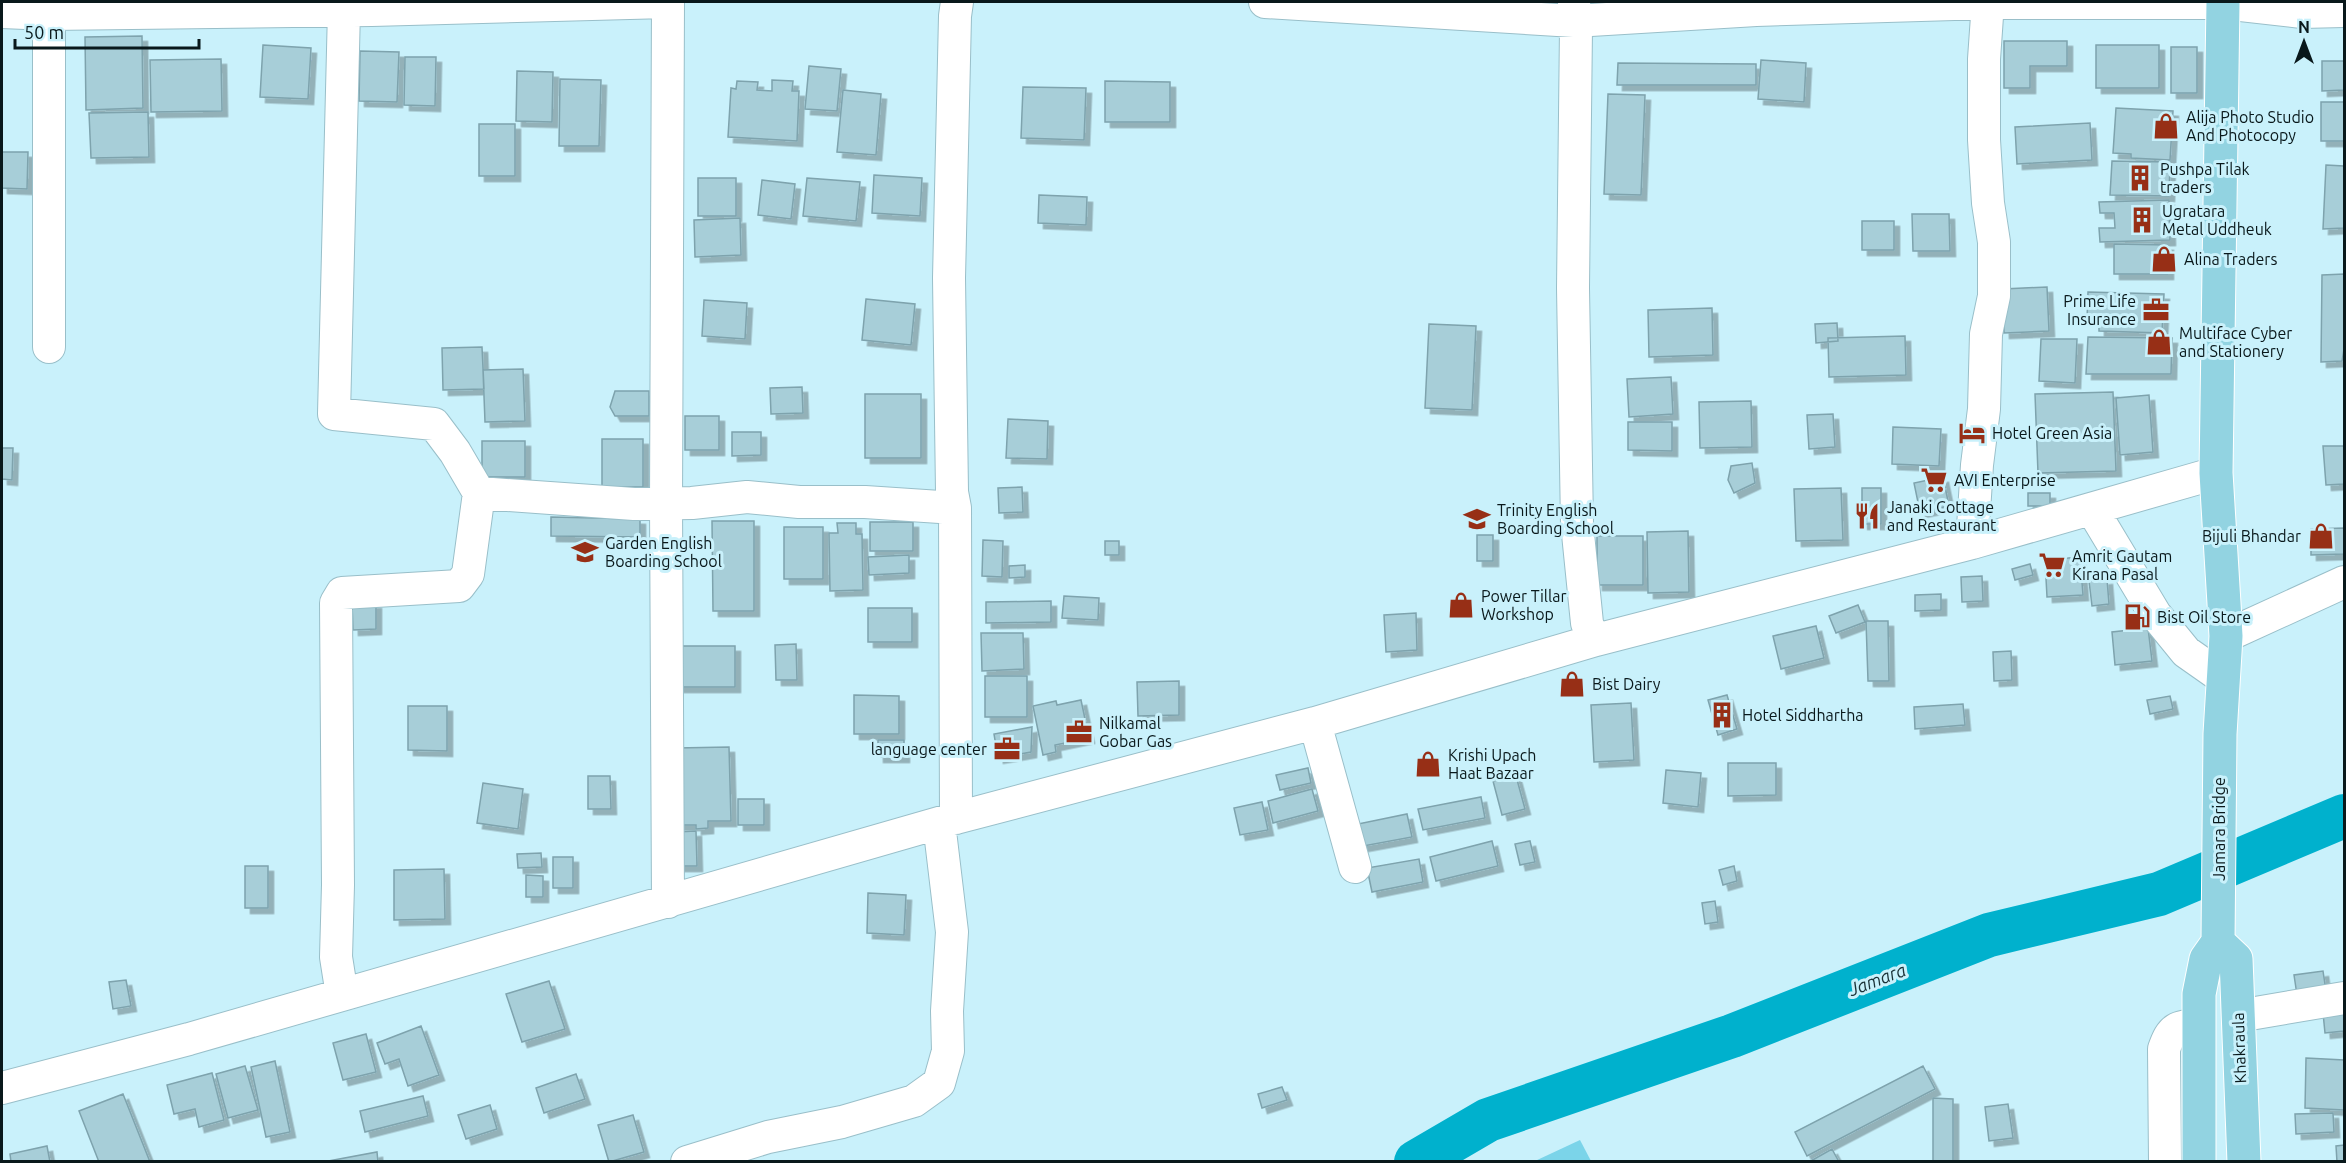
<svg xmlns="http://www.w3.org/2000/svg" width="2346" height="1163" viewBox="0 0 2346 1163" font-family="Ubuntu,sans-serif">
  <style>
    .green { fill: #7bd4e9 }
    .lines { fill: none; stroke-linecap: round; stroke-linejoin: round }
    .river { stroke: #00b1cd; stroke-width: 44 }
    .building { fill: #a7ced8; stroke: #7ea3ad; stroke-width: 1.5; filter: url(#shadow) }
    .minor-casing { stroke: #99bfc9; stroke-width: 34 }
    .major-casing { stroke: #fff; stroke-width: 35 }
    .minor { stroke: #fff; stroke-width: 32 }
    .major { stroke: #92d3e1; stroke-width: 33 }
    .labels { text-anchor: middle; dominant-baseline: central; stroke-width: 6; stroke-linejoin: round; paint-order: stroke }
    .poi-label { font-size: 16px; fill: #09181b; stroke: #c9f1fb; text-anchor: start }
    .street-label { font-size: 16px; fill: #09181b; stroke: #c9f1fb }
    .water-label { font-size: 18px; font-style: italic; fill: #1a3137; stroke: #c9f1fb }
  </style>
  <defs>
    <filter id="shadow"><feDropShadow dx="5.5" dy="5.5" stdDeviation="0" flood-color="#0004"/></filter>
  </defs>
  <rect width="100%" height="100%" fill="#c9f1fb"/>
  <!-- green -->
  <path class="green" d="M 1580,1140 L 1591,1161 L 1535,1161 Z"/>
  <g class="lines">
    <!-- river -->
    <path class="river" d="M 1416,1162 L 1488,1120 L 1732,1036 L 1989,935 L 2159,894 L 2344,816"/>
  </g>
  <!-- building -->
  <path class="building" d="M 142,36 L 143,108 L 86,110 L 85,37 Z
    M 2004,41 L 2067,41 L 2067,66 L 2030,66 L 2030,88 L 2004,88 Z
    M 263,45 L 311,48 L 308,99 L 260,97 Z
    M 2096,45 L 2159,45 L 2159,88 L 2096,88 Z
    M 2171,47 L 2197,47 L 2197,93 L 2171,93 Z
    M 360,51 L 399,52 L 397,102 L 359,101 Z
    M 405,57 L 436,57 L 435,106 L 404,105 Z
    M 221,59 L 222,111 L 151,112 L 150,60 Z
    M 1761,60 L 1806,63 L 1804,102 L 1758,99 Z
    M 2322,61 L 2344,61 L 2344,90 L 2322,91 Z
    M 1618,63 L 1756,64 L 1756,85 L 1617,85 Z
    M 809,66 L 841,69 L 837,111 L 805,109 Z
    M 517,71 L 553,72 L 552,122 L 516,121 Z
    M 560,79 L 601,80 L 599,146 L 559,146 Z
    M 772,80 L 793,81 L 792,91 L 799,91 L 797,141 L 728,137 L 731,88 L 736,89 L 737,81 L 758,82 L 757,90 L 772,91 Z
    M 1105,81 L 1170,82 L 1170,122 L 1105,122 Z
    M 1023,87 L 1086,88 L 1084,140 L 1021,138 Z
    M 843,90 L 881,94 L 876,155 L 837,152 Z
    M 1608,94 L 1645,95 L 1641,195 L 1604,194 Z
    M 2321,102 L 2344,102 L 2344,141 L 2321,141 Z
    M 2116,108 L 2173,111 L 2170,160 L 2131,158 L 2131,154 L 2113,153 Z
    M 148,112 L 149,157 L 91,158 L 89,113 Z
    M 2090,123 L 2092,160 L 2017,164 L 2015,127 Z
    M 479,124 L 515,124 L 515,176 L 479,176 Z
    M 2,152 L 28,152 L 27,189 L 2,188 Z
    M 2112,161 L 2170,162 L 2169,196 L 2110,195 Z
    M 2326,165 L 2344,166 L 2344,228 L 2323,229 Z
    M 874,175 L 922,178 L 920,216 L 872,213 Z
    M 698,178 L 736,178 L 736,216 L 698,216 Z
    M 807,178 L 860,182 L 856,221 L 803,216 Z
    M 762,180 L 795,184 L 791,219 L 758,215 Z
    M 1039,195 L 1087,197 L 1086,225 L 1038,223 Z
    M 2169,200 L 2170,240 L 2100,242 L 2099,228 L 2115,228 L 2114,213 L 2100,213 L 2099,202 Z
    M 1912,214 L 1949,214 L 1950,251 L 1913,251 Z
    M 740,218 L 741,255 L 695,257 L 694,220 Z
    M 1862,221 L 1894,221 L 1894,250 L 1862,250 Z
    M 2114,244 L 2168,245 L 2168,274 L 2114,274 Z
    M 2344,274 L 2344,349 L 2342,361 L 2321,362 L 2322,275 Z
    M 2047,287 L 2049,331 L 2004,333 L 2003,289 Z
    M 2088,292 L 2164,294 L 2162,333 L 2099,331 L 2099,321 L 2087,320 Z
    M 866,299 L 915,304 L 911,345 L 862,340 Z
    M 704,300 L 747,303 L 745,339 L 702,336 Z
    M 1712,308 L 1713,355 L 1649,357 L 1648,310 Z
    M 1837,323 L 1838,341 L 1816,343 L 1815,324 Z
    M 1429,324 L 1476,326 L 1472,410 L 1425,408 Z
    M 1905,336 L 1906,375 L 1829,377 L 1828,338 Z
    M 2088,337 L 2172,338 L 2171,374 L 2086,374 Z
    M 2041,339 L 2077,339 L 2075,383 L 2039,381 Z
    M 482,347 L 484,389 L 443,390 L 442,348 Z
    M 523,369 L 525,421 L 485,422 L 483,370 Z
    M 1671,377 L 1673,414 L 1629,417 L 1627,379 Z
    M 802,387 L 803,413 L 771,414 L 770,388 Z
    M 615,391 L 649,391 L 649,416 L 615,416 L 610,407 Z
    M 2113,392 L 2116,471 L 2038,473 L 2035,394 Z
    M 865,394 L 921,394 L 921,458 L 865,458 Z
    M 2149,395 L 2153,452 L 2120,455 L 2116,398 Z
    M 1751,401 L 1752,447 L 1700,448 L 1699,402 Z
    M 1833,414 L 1835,447 L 1809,449 L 1807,415 Z
    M 685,416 L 719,416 L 719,450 L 685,450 Z
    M 1008,419 L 1048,421 L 1047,459 L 1006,458 Z
    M 1628,422 L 1672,422 L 1672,451 L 1628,450 Z
    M 1893,427 L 1941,429 L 1939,466 L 1892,464 Z
    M 732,432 L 761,432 L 761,455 L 732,456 Z
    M 602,439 L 643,439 L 643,487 L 602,487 Z
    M 482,441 L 525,441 L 525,477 L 482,477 Z
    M 2323,446 L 2344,446 L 2344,484 L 2326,485 Z
    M 2,448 L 13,448 L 12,480 L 2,479 Z
    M 1752,463 L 1755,483 L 1734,493 L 1728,480 L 1731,466 Z
    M 1943,477 L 1949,506 L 1920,512 L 1914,483 Z
    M 1022,487 L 1023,512 L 999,513 L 998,488 Z
    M 1841,488 L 1843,540 L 1796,541 L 1794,489 Z
    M 1862,488 L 1881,488 L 1881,524 L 1862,524 Z
    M 2028,493 L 2050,493 L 2050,506 L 2028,506 Z
    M 551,517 L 640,519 L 640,537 L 551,536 Z
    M 712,521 L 754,521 L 754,611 L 713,611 Z
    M 870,522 L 913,522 L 913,551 L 870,551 Z
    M 837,523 L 856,523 L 856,534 L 862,534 L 863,590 L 830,591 L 829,533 L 838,533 Z
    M 784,527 L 823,527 L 823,579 L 784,579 Z
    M 2344,528 L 2344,554 L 2311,555 L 2311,529 Z
    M 1688,531 L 1689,592 L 1648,593 L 1647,532 Z
    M 1477,535 L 1493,535 L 1493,561 L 1477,561 Z
    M 1597,536 L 1643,536 L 1643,585 L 1597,585 Z
    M 983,540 L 1003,541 L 1002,577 L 982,576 Z
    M 1105,541 L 1119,541 L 1119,555 L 1105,555 Z
    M 909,555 L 909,573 L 869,575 L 868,557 Z
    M 2080,557 L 2083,595 L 2047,597 L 2045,560 Z
    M 2030,564 L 2033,575 L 2015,580 L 2012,569 Z
    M 1025,565 L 1025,577 L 1009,578 L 1009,566 Z
    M 1982,576 L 1983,601 L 1962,602 L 1961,577 Z
    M 2107,579 L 2109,604 L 2092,606 L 2089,581 Z
    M 1941,594 L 1941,610 L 1915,611 L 1915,595 Z
    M 1064,596 L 1099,598 L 1098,620 L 1062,618 Z
    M 1051,601 L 1051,622 L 986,623 L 986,602 Z
    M 376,603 L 376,629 L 353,630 L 352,604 Z
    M 1858,605 L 1865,622 L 1836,633 L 1829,616 Z
    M 868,608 L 912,608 L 912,642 L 868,642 Z
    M 1416,613 L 1417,650 L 1386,652 L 1384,615 Z
    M 1866,621 L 1888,621 L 1889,681 L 1868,681 Z
    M 1816,626 L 1824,658 L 1781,669 L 1773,636 Z
    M 2148,628 L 2152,661 L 2115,665 L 2112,632 Z
    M 981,633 L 1023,633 L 1024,669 L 982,671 Z
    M 796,644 L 797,680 L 776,680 L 775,645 Z
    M 673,646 L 735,646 L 735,687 L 673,687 Z
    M 2011,651 L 2012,680 L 1994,681 L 1993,652 Z
    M 985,676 L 1027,676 L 1027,717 L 985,717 Z
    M 1179,681 L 1179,715 L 1138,716 L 1137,682 Z
    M 854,695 L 899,696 L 899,734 L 854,734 Z
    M 1727,695 L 1737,729 L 1718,735 L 1708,700 Z
    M 2170,696 L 2173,709 L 2150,714 L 2147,700 Z
    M 1081,700 L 1089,738 L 1055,745 L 1056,752 L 1043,755 L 1033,706 L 1056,701 L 1057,705 Z
    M 1631,703 L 1634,760 L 1594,762 L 1591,705 Z
    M 1963,704 L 1965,725 L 1915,729 L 1914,707 Z
    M 408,706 L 447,706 L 447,751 L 408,750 Z
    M 1032,727 L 1031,752 L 998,758 L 994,734 Z
    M 878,740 L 904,740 L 904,757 L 878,757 Z
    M 729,747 L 731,821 L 708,821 L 708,828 L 696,829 L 696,825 L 678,825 L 676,748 Z
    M 1728,763 L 1776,763 L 1776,795 L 1728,796 Z
    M 1308,768 L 1311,783 L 1280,790 L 1276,775 Z
    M 1666,770 L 1701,773 L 1698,807 L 1663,803 Z
    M 588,776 L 610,776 L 611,809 L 588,809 Z
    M 1516,776 L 1525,809 L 1502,815 L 1493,781 Z
    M 483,783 L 523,789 L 518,829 L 477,823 Z
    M 1312,789 L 1318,811 L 1273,823 L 1268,801 Z
    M 1481,797 L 1485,818 L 1423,830 L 1418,809 Z
    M 738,799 L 764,799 L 764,825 L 738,825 Z
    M 1262,802 L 1268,830 L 1240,835 L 1234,808 Z
    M 1407,814 L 1412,837 L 1358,847 L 1353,825 Z
    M 696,831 L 697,866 L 678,866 L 676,832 Z
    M 1492,841 L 1498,866 L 1436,881 L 1430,857 Z
    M 1530,841 L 1535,862 L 1520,865 L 1515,844 Z
    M 541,853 L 542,867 L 518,868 L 517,854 Z
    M 553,857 L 573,857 L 573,888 L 553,888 Z
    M 1419,859 L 1423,882 L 1372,892 L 1367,868 Z
    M 245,866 L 268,866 L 268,908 L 245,908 Z
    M 1734,866 L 1737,881 L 1723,885 L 1719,870 Z
    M 444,869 L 445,919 L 394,920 L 394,870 Z
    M 526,875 L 543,876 L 543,897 L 526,897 Z
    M 868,893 L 906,895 L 904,935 L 867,933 Z
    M 1715,901 L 1718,922 L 1705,924 L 1702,903 Z
    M 2323,971 L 2326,991 L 2297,995 L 2294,975 Z
    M 126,980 L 131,1006 L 113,1009 L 109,982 Z
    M 549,981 L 565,1029 L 522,1042 L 506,994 Z
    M 2344,1011 L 2344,1031 L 2325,1033 L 2323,1013 Z
    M 421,1026 L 439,1075 L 408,1086 L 399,1059 L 385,1064 L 377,1043 Z
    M 366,1034 L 376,1072 L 343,1080 L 333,1043 Z
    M 2306,1058 L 2344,1060 L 2344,1110 L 2305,1108 Z
    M 275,1061 L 290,1132 L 266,1137 L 251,1067 Z
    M 245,1066 L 258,1110 L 228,1118 L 216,1074 Z
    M 1923,1066 L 1935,1089 L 1807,1156 L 1795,1132 Z
    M 212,1073 L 224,1120 L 199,1127 L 195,1109 L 174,1114 L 167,1085 Z
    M 576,1074 L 585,1099 L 544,1113 L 536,1088 Z
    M 1282,1087 L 1287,1100 L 1262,1108 L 1258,1094 Z
    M 123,1094 L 150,1162 L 99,1162 L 79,1111 Z
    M 423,1096 L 428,1116 L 365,1132 L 360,1111 Z
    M 1933,1098 L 1953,1099 L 1953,1162 L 1933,1162 Z
    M 2008,1104 L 2013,1138 L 1989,1141 L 1985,1107 Z
    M 490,1105 L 497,1129 L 466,1139 L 458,1115 Z
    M 2333,1113 L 2334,1132 L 2296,1134 L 2295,1114 Z
    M 633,1115 L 644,1152 L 609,1162 L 598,1125 Z
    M 2344,1145 L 2344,1162 L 2337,1162 L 2336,1146 Z
    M 47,1146 L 50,1162 L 11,1162 L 10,1154 Z
    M 1832,1149 L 1839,1162 L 1809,1162 Z
    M 377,1152 L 378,1162 L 323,1162 Z"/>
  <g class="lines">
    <!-- minor casing -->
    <g class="minor-casing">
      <path id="minor" d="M 340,2 L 344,10 L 334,414 L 434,424 L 455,452 L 479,493
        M 1265,2 L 1574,21 L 1756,10 L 1988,3 L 2223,3 L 2302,12 L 2344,11
        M 1574,2 L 1576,28 L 1573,288 L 1577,524 L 1587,623 L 1590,632 L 1596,640
        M 2,12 L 49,14 L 372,10 L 667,2
        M 49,14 L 49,347
        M 2092,509 L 2155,614 L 2186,652 L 2223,678
        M 1972,543 L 1977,465 L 1984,409 L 1986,334 L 1994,296 L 1994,242 L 1988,203 L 1984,140 L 1984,59 L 1988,2
        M 2226,636 L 2344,582
        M 1315,723 L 1355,867
        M 956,818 L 955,508 L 952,492 L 949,278 L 955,16 L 957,2
        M 668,902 L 666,504 L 668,2
        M 342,995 L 336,957 L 338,885 L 336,603 L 342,593 L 459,586 L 468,574 L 479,493 L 634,504 L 692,503 L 747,497 L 799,502 L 865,502 L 955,508
        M 2238,1016 L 2344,998
        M 2,1088 L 189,1039 L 956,818 L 1315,723 L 1596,640 L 1972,543 L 2216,473
        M 687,1162 L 768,1137 L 842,1122 L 914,1101 L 939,1083 L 948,1051 L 947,1011 L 952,932 L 939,823
        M 2165,1162 L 2164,1049 C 2172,1027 2176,1027 2199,1025"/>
    </g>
    <!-- major casing -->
    <g class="major-casing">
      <path id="major" d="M 2218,942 L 2236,959 L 2244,1162
        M 2199,1162 L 2199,994 L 2206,959 L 2218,942 L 2220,734 L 2226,636 L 2216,473 L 2223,2"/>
    </g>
    <!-- minor -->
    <use href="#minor" class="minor"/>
    <!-- major -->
    <use href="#major" class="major"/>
  </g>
  <!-- icons -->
  <defs>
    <g id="shop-bare" transform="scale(2.07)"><path d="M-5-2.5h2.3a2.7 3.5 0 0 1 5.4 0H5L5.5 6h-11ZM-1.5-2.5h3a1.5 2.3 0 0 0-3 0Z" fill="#972f16" stroke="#c9f1fb" stroke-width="2.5" paint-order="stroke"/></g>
    <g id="building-bare" transform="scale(2.07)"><path d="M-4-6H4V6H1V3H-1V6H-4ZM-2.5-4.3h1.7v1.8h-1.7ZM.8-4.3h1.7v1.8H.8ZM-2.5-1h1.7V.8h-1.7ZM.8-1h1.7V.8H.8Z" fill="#972f16" stroke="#c9f1fb" stroke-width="2.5" paint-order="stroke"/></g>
    <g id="office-bare" transform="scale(2.07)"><path d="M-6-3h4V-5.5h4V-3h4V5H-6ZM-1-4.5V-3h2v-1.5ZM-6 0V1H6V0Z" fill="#972f16" stroke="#c9f1fb" stroke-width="2.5" paint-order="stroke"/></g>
    <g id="hotel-bare" transform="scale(2.07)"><path d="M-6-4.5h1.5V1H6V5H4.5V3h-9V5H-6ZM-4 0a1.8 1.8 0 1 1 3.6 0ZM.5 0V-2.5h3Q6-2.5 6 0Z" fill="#972f16" stroke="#c9f1fb" stroke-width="2.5" paint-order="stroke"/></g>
    <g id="supermarket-bare" transform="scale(2.07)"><path d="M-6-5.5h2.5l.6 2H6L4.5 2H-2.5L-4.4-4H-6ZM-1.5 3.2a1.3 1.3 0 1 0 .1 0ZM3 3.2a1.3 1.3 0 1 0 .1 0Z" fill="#972f16" stroke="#c9f1fb" stroke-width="2.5" paint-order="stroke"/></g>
    <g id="restaurant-bare" transform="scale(2.07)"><path d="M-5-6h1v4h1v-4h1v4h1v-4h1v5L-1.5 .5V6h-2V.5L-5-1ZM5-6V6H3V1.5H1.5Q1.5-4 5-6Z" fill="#972f16" stroke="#c9f1fb" stroke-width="2.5" paint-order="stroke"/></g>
    <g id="school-bare" transform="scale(2.07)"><path d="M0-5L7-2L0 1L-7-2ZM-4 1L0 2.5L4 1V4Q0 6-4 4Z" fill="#972f16" stroke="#c9f1fb" stroke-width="2.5" paint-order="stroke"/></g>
    <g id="fuel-bare" transform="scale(2.07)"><path d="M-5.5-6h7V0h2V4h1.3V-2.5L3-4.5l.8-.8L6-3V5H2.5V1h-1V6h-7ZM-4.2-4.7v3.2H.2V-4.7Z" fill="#972f16" stroke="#c9f1fb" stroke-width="2.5" paint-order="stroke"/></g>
  </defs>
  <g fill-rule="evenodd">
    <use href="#shop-bare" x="2166" y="126"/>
    <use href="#building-bare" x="2140" y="178"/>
    <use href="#building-bare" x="2142" y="220"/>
    <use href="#shop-bare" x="2164" y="259"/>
    <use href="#office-bare" x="2156" y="310"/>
    <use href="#shop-bare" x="2159" y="342"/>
    <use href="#hotel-bare" x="1972" y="433"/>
    <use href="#supermarket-bare" x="1934" y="480"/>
    <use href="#restaurant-bare" x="1867" y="516"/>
    <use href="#school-bare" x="1477" y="519"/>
    <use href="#shop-bare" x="2321" y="536"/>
    <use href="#school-bare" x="585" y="552"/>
    <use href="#supermarket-bare" x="2052" y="565"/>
    <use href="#shop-bare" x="1461" y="605"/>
    <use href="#fuel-bare" x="2137" y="617"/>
    <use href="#shop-bare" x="1572" y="684"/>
    <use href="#building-bare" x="1722" y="715"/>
    <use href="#office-bare" x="1079" y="732"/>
    <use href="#office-bare" x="1007" y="749"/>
    <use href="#shop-bare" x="1428" y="764"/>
  </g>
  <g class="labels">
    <!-- poi labels -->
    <g class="poi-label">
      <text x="2186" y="117">Alija Photo Studio<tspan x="2186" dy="18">And Photocopy</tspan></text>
      <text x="2160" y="169">Pushpa Tilak<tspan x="2160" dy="18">traders</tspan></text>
      <text x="2162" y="211">Ugratara<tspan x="2162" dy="18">Metal Uddheuk</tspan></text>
      <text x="2184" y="259">Alina Traders</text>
      <text x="2136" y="301" text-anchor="end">Prime Life<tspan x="2136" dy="18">Insurance</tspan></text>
      <text x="2179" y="333">Multiface Cyber<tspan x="2179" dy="18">and Stationery</tspan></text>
      <text x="1992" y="433">Hotel Green Asia</text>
      <text x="1954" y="480">AVI Enterprise</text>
      <text x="1887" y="507">Janaki Cottage<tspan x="1887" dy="18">and Restaurant</tspan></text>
      <text x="1497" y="510">Trinity English<tspan x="1497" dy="18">Boarding School</tspan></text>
      <text x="2301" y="536" text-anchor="end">Bijuli Bhandar</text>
      <text x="605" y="543">Garden English<tspan x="605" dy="18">Boarding School</tspan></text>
      <text x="2072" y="556">Amrit Gautam<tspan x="2072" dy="18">Kirana Pasal</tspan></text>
      <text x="1481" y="596">Power Tillar<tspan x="1481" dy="18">Workshop</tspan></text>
      <text x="2157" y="617">Bist Oil Store</text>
      <text x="1592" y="684">Bist Dairy</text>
      <text x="1742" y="715">Hotel Siddhartha</text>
      <text x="1099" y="723">Nilkamal<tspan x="1099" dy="18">Gobar Gas</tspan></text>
      <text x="987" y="749" text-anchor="end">language center</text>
      <text x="1448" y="755">Krishi Upach<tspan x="1448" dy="18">Haat Bazaar</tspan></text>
    </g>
    <!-- street labels -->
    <g class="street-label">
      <text transform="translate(2219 829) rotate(-90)">Jamara Bridge</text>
      <text transform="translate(2239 1048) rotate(-92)">Khakraula</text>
    </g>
    <!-- water labels -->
    <g class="water-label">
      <text transform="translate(1877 979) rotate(-21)">Jamara</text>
    </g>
  </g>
  <!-- border -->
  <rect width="2346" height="1163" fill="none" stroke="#09181b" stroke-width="6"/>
  <!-- north arrow -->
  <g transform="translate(2304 42)" stroke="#c9f1fb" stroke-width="4.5" paint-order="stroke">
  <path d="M0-4.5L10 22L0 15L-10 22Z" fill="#09181b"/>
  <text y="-9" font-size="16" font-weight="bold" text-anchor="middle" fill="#09181b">N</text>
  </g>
  <!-- scale -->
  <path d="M15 39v9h184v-9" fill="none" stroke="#09181b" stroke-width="3"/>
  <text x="24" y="39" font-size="18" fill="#09181b" stroke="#c9f1fb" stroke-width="4.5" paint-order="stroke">50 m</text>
</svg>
